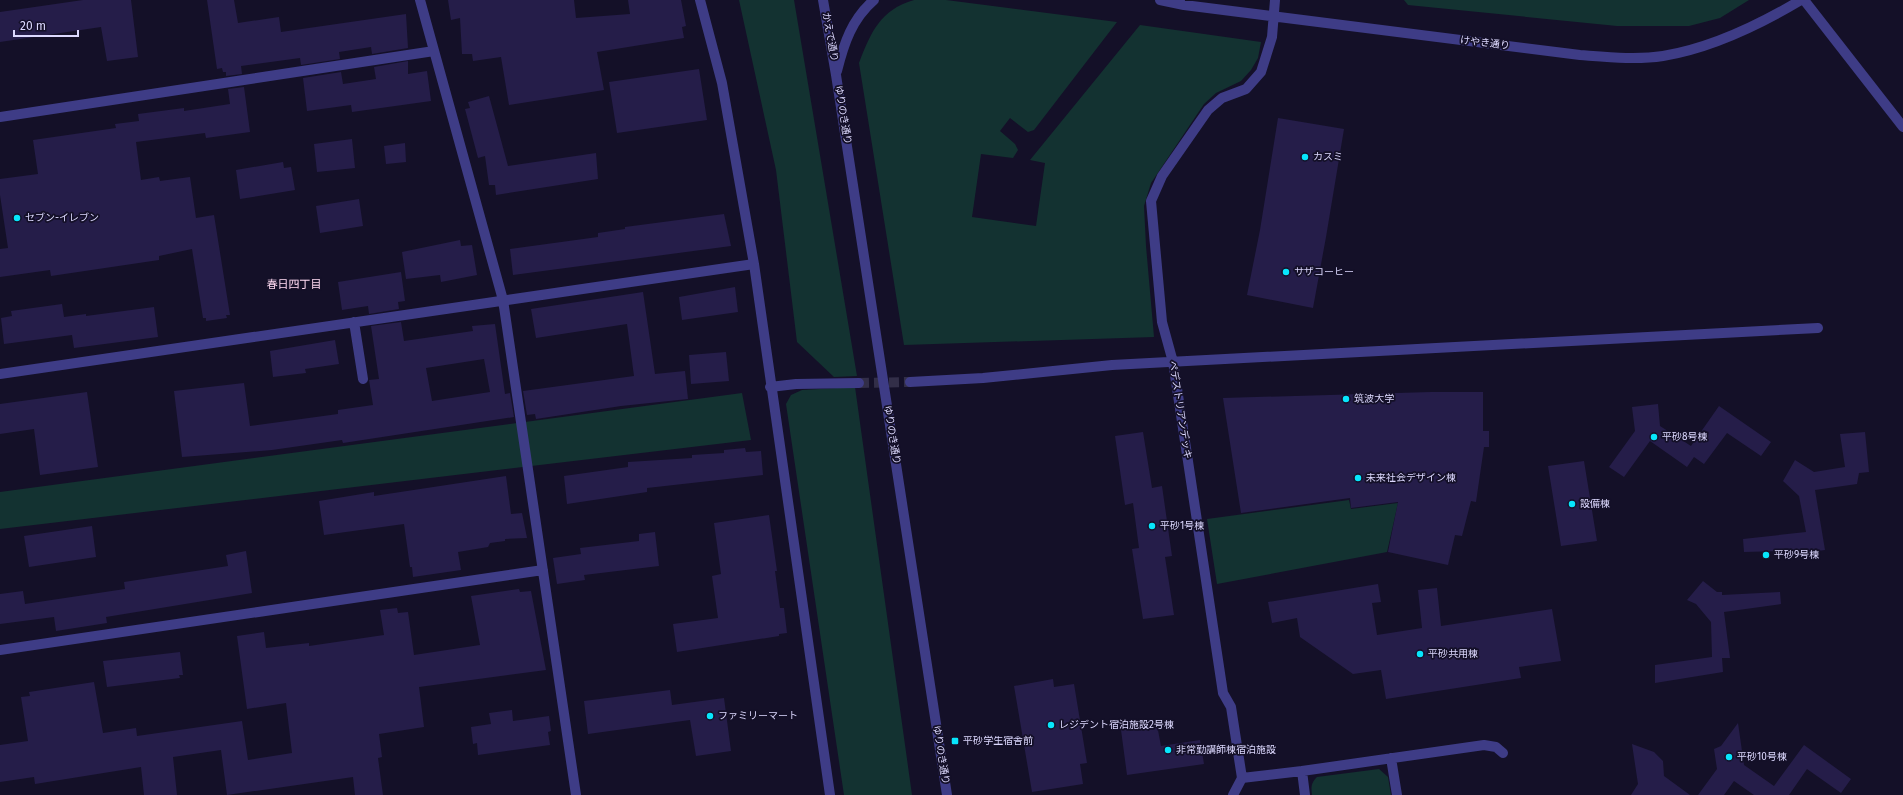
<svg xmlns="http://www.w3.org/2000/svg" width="1903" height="795" viewBox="0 0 1903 795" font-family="'Fira Sans','Noto Sans JP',sans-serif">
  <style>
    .green { fill: #133231 }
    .building { fill: #251d49; fill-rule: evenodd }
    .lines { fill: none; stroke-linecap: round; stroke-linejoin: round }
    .minor-tunnel { stroke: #322e48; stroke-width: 10; stroke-dasharray: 10 5; stroke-linecap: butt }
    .minor { stroke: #3e3c86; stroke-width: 10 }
    .poi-dot { fill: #07e6fc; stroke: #141028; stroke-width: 1.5 }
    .labels { text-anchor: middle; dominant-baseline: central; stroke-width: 3.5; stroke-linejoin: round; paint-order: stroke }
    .street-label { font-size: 10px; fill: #dcd8fe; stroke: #141028 }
    .poi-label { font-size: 10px; fill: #dcd8fe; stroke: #141028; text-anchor: start }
    .neighbourhood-label { font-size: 11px; fill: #ffdaf2; stroke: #141028 }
  </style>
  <rect width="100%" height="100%" fill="#141028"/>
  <!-- green -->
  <path class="green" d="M 739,0 L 794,0 L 857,376 L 834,377 L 797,342 L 776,170 Z
    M 914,0 L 946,0 L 1117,22 L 1034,130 L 1028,132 L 1010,118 L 1000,131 L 1015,144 L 1018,150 L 1013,158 L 981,154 L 972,217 L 1036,226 L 1045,163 L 1030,160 L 1140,25 L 1261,42 L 1258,58 L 1251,70 L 1241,81 L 1216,93 L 1204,104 L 1151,183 L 1144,206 L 1146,246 L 1154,337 L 904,345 L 859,63 C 871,32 880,10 914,0 Z
    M 1404,0 L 1749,0 L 1720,18 L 1689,26 L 1617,26 L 1408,5 Z
    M 855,387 L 912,795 L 844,795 L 786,404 L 791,395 L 802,390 Z
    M 742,393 L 751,440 L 0,529 L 0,492 Z
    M 1349,500 L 1351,509 L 1398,503 L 1387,552 L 1217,584 L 1207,519 Z
    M 1379,769 L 1388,777 L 1391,795 L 1312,795 C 1311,787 1311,783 1317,777 Z"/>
  <!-- building -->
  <path class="building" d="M 83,0 L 131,0 L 138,57 L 107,61 L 101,27 L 0,42 L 0,12 Z
    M 207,0 L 234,0 L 238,23 L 279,17 L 281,32 L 406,14 L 408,48 L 372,54 L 371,47 L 339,52 L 340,59 L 301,65 L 300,58 L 241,66 L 242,74 L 226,76 L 226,72 L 223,72 L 222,68 L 217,69 Z
    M 448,0 L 574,0 L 576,18 L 630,14 L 628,0 L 681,0 L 686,26 L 682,27 L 684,38 L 597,52 L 604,90 L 509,105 L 501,57 L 473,61 L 472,54 L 462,54 L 460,18 L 451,20 Z
    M 408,61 L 408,74 L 427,71 L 431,101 L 352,112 L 351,105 L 307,111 L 303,78 L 341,72 L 343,84 L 376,79 L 374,67 Z
    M 699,69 L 707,120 L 617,133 L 609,82 Z
    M 244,87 L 250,132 L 206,138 L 205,133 L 136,142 L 141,180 L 159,177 L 160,181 L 190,177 L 196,218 L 214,215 L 230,315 L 226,315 L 227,318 L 206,321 L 206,318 L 203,318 L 192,249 L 159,256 L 159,260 L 51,276 L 50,270 L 0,277 L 0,249 L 8,248 L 0,195 L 0,179 L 38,174 L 33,140 L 116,128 L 115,124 L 139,121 L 138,114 L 184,108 L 184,111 L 230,104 L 228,89 Z
    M 489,96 L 508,166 L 596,153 L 598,179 L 496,195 L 495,185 L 489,185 L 485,156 L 478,158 L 465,109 L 470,108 L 468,102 Z
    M 1278,118 L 1344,129 L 1326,237 L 1313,308 L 1247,295 L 1260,230 Z
    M 352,139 L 355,168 L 317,172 L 314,144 Z
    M 405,143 L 406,162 L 386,164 L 384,146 Z
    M 283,162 L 284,168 L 291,167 L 295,190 L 240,199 L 236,170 Z
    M 359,199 L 363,226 L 320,233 L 316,206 Z
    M 724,214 L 731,246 L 513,275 L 510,249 L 598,237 L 598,233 L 625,229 L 625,227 Z
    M 460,240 L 461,246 L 472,245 L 477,275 L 441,282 L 440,275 L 406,279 L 402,252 Z
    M 401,272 L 405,301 L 398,302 L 399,309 L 369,314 L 368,306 L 342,310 L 338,282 Z
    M 735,287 L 738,312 L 682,320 L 679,297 Z
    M 643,292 L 655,374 L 685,371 L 688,399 L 621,406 L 536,419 L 535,414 L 527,415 L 523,391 L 634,376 L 627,324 L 536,338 L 531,309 Z
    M 62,304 L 64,317 L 86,314 L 86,316 L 154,307 L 158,337 L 74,348 L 72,335 L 4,344 L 1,318 L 12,316 L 11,311 Z
    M 401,322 L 404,341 L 473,331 L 472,326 L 495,324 L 505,394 L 510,393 L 514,417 L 343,443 L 342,440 L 272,450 L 182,457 L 174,391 L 244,383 L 250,426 L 338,414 L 338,410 L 373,405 L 369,380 L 379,379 L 371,326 ZM 484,359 L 490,392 L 432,401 L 426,368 Z
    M 335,340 L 339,364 L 305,369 L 306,373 L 273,377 L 270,351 Z
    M 726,352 L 729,381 L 691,384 L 689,355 Z
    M 87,392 L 98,467 L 40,475 L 34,429 L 0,434 L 0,404 Z
    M 1431,392 L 1483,392 L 1483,431 L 1489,431 L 1489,447 L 1484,447 L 1476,502 L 1471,501 L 1462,536 L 1455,535 L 1448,565 L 1388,552 L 1398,502 L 1351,508 L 1350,498 L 1241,513 L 1223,398 Z
    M 1658,404 L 1660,426 L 1691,446 L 1719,406 L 1771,442 L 1761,456 L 1727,433 L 1704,464 L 1694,457 L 1687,467 L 1650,441 L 1624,477 L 1609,467 L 1635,431 L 1632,407 Z
    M 1143,432 L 1152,488 L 1162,486 L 1172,556 L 1165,557 L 1174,615 L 1143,619 L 1132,549 L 1139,548 L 1133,503 L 1125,505 L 1115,436 Z
    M 1865,432 L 1869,472 L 1859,473 L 1857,484 L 1815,490 L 1825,550 L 1810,552 L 1809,550 L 1744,552 L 1743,539 L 1806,532 L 1799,496 L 1783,481 L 1795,460 L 1814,472 L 1845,467 L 1840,434 Z
    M 745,448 L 746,452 L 761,451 L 763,475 L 647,488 L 647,492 L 567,504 L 564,476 L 628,467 L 628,462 L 692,458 L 692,455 L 724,453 L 724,450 Z
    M 1584,461 L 1597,541 L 1561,546 L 1548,466 Z
    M 506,476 L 511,514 L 522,513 L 527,538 L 505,539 L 505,541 L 490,543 L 488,547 L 458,552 L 461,570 L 413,577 L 412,567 L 410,567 L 404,524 L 324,535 L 319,501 L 374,492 L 374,496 Z
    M 769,515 L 777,571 L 775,571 L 780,608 L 784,608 L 787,633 L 779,634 L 779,636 L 677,652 L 673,624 L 718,618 L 712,576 L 721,574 L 714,523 Z
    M 92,526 L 96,557 L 29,567 L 24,536 Z
    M 655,532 L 659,566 L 584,575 L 585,580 L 557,584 L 553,558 L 581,554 L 580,548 L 639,541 L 639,534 Z
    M 246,551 L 252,593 L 106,617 L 107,623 L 56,631 L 54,617 L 0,624 L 0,594 L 23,591 L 25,604 L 125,589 L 124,582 L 228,566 L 226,555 Z
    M 1703,581 L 1717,592 L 1722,592 L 1722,595 L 1780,592 L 1781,604 L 1724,612 L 1730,658 L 1722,658 L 1723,672 L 1655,683 L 1655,665 L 1712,657 L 1711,622 L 1696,604 L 1687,600 Z
    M 1378,584 L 1381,602 L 1372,603 L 1377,635 L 1422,628 L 1418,590 L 1437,588 L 1441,626 L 1552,609 L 1561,661 L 1519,667 L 1521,678 L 1386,699 L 1381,670 L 1353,674 L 1300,637 L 1297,618 L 1272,623 L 1268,602 Z
    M 519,589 L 520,592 L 531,591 L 546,670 L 419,687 L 424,727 L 379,734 L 382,757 L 378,758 L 383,795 L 355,795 L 353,777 L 227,795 L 221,750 L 173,757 L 177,795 L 144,795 L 141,767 L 35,784 L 34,777 L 0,782 L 0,745 L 28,741 L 21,697 L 30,696 L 29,692 L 94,682 L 103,733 L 136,728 L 137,736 L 242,721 L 248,760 L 292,753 L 286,703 L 247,709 L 237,636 L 264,632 L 266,648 L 309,643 L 309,646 L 384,635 L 380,610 L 397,608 L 398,613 L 408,612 L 414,655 L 480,645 L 471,596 Z
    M 180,652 L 183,675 L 179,675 L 180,678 L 107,687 L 103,661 Z
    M 1053,679 L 1054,687 L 1074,684 L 1087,763 L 1080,764 L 1083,784 L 1032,792 L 1014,686 Z
    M 670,690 L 672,705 L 724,698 L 731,751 L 696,756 L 690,720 L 588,734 L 584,701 Z
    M 512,710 L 513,721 L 549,716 L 551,731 L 548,732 L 550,745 L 478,755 L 477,743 L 473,744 L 471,727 L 491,724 L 489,713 Z
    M 1738,723 L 1744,765 L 1774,786 L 1804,745 L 1851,779 L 1841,793 L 1807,769 L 1789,795 L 1754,795 L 1734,781 L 1724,795 L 1698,795 L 1717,769 L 1714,749 L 1721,746 Z
    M 1157,725 L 1161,746 L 1200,740 L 1204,764 L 1127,775 L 1121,730 Z
    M 1632,744 L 1654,752 L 1663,761 L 1664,776 L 1690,795 L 1631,795 L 1638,784 Z"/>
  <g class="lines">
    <!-- minor-tunnel -->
    <path class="minor-tunnel" d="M 859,383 L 910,382"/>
    <!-- minor -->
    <path class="minor" d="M 420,0 L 503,300 L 576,795
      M 700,0 L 722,83 L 754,264 L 830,795
      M 823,0 L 836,75 L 947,795
      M 1160,0 L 1184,5 L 1580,55 C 1607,57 1636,60 1663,56 C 1712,48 1759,25 1801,0
      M 1275,0 L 1272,37 L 1261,72 L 1246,89 L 1222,98 L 1208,110 L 1162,176 L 1151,201 L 1162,322 L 1173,362 L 1223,693 L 1231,707 L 1242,778 L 1302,771 L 1305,795
      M 1804,0 L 1903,127
      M 837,71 C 844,43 852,19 874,0
      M 0,117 L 434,51
      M 354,322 L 363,379
      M 0,374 L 754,264
      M 910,382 L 983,378 L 1112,365 L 1818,328
      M 770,387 L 796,384 L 859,383
      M 0,650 L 543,570
      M 1391,758 L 1397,795
      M 1302,771 L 1484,745 L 1496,747 L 1503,753
      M 1233,795 L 1242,778"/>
  </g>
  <!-- markers -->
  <g class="poi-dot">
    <circle cx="1305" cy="157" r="4"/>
    <circle cx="17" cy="218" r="4"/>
    <circle cx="1286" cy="272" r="4"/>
    <circle cx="1346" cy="399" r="4"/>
    <circle cx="1654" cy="437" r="4"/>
    <circle cx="1358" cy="478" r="4"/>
    <circle cx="1572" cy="504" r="4"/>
    <circle cx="1152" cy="526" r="4"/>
    <circle cx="1766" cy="555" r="4"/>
    <circle cx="1420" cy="654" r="4"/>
    <circle cx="710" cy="716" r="4"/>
    <circle cx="1051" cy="725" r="4"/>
    <rect x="951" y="737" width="8" height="8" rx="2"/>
    <circle cx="1168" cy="750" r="4"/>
    <circle cx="1729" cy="757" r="4"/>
  </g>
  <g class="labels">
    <!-- street labels -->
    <g class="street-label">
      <text transform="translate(830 37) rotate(80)">かえで通り</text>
      <text transform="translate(1485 43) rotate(7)">けやき通り</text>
      <text transform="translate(843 115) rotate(81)">ゆりのき通り</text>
      <text transform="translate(1180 410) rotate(81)">ペデストリアンデッキ</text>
      <text transform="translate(892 435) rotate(81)">ゆりのき通り</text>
      <text transform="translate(941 755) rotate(81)">ゆりのき通り</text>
    </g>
    <!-- poi labels -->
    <g class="poi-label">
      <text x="1313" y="157">カスミ</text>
      <text x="25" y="218">セブン-イレブン</text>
      <text x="1294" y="272">サザコーヒー</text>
      <text x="1354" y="399">筑波大学</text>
      <text x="1662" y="437">平砂8号棟</text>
      <text x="1366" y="478">未来社会デザイン棟</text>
      <text x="1580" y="504">設備棟</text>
      <text x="1160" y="526">平砂1号棟</text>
      <text x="1774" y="555">平砂9号棟</text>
      <text x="1428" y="654">平砂共用棟</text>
      <text x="718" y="716">ファミリーマート</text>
      <text x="1059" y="725">レジデント宿泊施設2号棟</text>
      <text x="963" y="741">平砂学生宿舎前</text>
      <text x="1176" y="750">非常勤講師棟宿泊施設</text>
      <text x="1737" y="757">平砂10号棟</text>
    </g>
    <!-- neighbourhood labels -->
    <g class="neighbourhood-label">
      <text x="294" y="284">春日四丁目</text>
    </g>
  </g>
  <!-- scale -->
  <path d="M14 30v6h64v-6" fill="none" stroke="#dcd8fe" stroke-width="2"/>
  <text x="20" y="30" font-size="12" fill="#dcd8fe" stroke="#141028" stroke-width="3" paint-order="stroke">20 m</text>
</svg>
